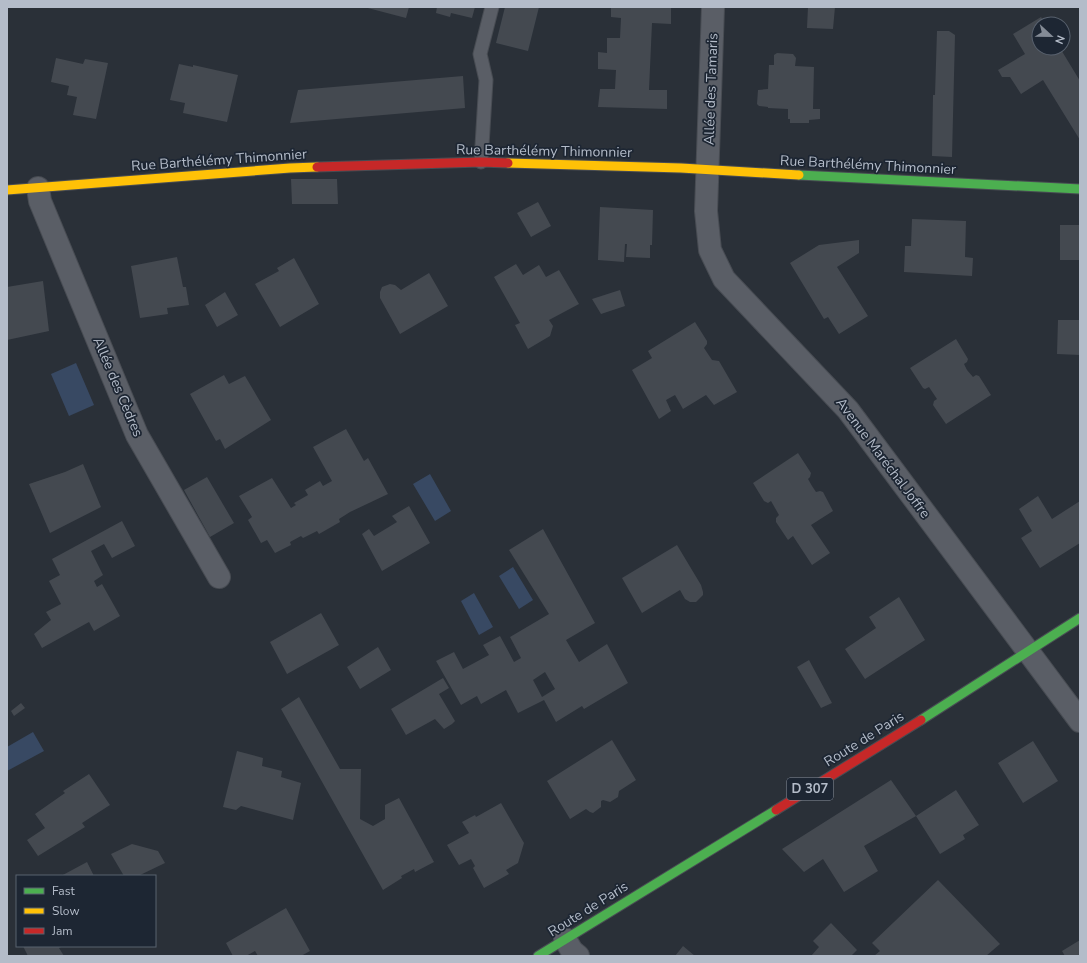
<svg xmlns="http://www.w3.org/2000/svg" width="1087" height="963" viewBox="0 0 1087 963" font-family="'Nunito Sans',sans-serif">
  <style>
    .water { fill: #384963 }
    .building { fill: #444950; fill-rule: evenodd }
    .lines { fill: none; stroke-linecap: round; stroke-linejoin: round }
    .lane-casing { stroke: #484c53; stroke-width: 15 }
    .street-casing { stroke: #484c53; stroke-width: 24 }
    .fast-casing { stroke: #484c53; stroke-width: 11 }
    .slow-casing { stroke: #484c53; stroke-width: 11 }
    .jam-casing { stroke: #484c53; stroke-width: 11 }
    .lane { stroke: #5a5e66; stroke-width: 13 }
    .street { stroke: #5a5e66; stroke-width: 22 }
    .fast { stroke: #4caf50; stroke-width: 9 }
    .slow { stroke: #ffc107; stroke-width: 9 }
    .jam { stroke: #c62828; stroke-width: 9 }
    .labels { text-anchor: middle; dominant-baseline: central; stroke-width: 3.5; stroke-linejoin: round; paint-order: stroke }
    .shield { fill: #1d2633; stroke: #878f9c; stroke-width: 1 }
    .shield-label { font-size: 13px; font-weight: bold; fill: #b4bcc9 }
    .street-label { font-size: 14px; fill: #b4bcc9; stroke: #1d2633 }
  </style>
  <rect width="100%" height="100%" fill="#2a3038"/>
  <!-- water -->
  <path class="water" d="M 76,363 L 94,405 L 69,416 L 51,374 Z
    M 430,474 L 451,511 L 435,521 L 413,484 Z
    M 513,567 L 533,600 L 519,609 L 499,576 Z
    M 474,593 L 493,627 L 479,635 L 461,601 Z
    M 33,732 L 44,751 L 7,771 L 7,747 Z"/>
  <!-- building -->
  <path class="building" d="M 364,7 L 409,7 L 406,18 Z
    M 437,7 L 475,7 L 472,18 L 451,13 L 450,17 L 436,13 Z
    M 505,7 L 539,7 L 528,51 L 496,43 Z
    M 611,7 L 671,7 L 671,24 L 652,23 L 649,90 L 667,90 L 667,109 L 598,107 L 600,89 L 615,89 L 616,70 L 598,69 L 598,52 L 607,53 L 607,38 L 620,38 L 621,18 L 611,17 Z
    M 808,7 L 835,7 L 833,29 L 807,28 Z
    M 1041,17 L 1046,24 L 1039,24 L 1039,48 L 1060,48 L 1080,81 L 1080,140 L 1043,80 L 1021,94 L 1010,77 L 1002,77 L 998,70 L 1025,54 L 1013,34 Z
    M 937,31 L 949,31 L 955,35 L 952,157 L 932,156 L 933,95 L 935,95 Z
    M 777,53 L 793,54 L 796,58 L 795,66 L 814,67 L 813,109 L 820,109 L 820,119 L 809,120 L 809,123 L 790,123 L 790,119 L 788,119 L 788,109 L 768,108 L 768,107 L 759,106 L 757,104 L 758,90 L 768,89 L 769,65 L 774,65 L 774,55 Z
    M 56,58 L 83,64 L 85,59 L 108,63 L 96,119 L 73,115 L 77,97 L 67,95 L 69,86 L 51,82 Z
    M 179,64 L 193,67 L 193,65 L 238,75 L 227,122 L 183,113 L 185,103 L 170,100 Z
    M 463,76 L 465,108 L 290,123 L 298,90 Z
    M 291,179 L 337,179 L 338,204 L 292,204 Z
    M 538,202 L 551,226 L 531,237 L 517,213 Z
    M 600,207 L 653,210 L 652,245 L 650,245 L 650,258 L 626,257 L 627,244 L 625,244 L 624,262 L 598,260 Z
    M 912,219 L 966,221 L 965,257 L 973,258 L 972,276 L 904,272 L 905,246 L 911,246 Z
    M 1060,225 L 1080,225 L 1080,260 L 1060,260 Z
    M 859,240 L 859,253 L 837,267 L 868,316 L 839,334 L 828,317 L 824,319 L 790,263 L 819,245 Z
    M 177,257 L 183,287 L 186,287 L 189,305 L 167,308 L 168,314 L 140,318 L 131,266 Z
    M 294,258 L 319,304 L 280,327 L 255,284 L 279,271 L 277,268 Z
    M 516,264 L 523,275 L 539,265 L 546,277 L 559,270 L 579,304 L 549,320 L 553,326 L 550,336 L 528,349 L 515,325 L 520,323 L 494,277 Z
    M 429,273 L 448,306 L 400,334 L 380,298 L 380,292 L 382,287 L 390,284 L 395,285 L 401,290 Z
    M 43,281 L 49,331 L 7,340 L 7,287 Z
    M 620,290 L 625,306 L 601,314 L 592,299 Z
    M 225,292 L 238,315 L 217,327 L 205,305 Z
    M 1058,320 L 1080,320 L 1080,355 L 1057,354 Z
    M 695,322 L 707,341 L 707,344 L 704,348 L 712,360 L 719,361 L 737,392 L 714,405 L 706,395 L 683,409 L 675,395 L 666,400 L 671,411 L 659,419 L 632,370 L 652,358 L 648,351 Z
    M 956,339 L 968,359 L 967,362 L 964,364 L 967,370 L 973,377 L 976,375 L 979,376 L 991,395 L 946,424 L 933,405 L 934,401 L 937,399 L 929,387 L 925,389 L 923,388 L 910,368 Z
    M 224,375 L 229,384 L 245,376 L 271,420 L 225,449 L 220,439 L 216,441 L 190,394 Z
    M 346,429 L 364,461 L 368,458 L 388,494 L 350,512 L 339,519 L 340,522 L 319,534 L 317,531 L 303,538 L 301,536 L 290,542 L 291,545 L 275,553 L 267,540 L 261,543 L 248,520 L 252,517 L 239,496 L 272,478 L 291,508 L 296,505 L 294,503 L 308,495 L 305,490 L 320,481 L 323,486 L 332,481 L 313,447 Z
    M 798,453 L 811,473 L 810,477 L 808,479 L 812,486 L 816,492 L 820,491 L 823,492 L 833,511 L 811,525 L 830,553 L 812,565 L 793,536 L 788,540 L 776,522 L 776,518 L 779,515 L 771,501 L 768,503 L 764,501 L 753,483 Z
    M 83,464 L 101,507 L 50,533 L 29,484 L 65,472 Z
    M 207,477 L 234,523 L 210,537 L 184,490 Z
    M 1038,496 L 1052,519 L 1080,501 L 1080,543 L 1040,568 L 1021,538 L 1032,531 L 1019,509 Z
    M 409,506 L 430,543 L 382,571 L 362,534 L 369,529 L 374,536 L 397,522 L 392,516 Z
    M 122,521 L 135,546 L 112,558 L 104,544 L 91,551 L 103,575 L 94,581 L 97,587 L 102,584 L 120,616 L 94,631 L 89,622 L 42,648 L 34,634 L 51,620 L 46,612 L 61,604 L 49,581 L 60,575 L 52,559 Z
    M 543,529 L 595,623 L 566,640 L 579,662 L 607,644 L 628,683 L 584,709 L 582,706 L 556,722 L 544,700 L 518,713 L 506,690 L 481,704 L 477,696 L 461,705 L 436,661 L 454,652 L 463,669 L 489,655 L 483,645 L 500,636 L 514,662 L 521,658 L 510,637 L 549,614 L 509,550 ZM 545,672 L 555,689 L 542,697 L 533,680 Z
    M 677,545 L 701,585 L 703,592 L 703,595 L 696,602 L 690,602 L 685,599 L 680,590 L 642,613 L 622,578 Z
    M 899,597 L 925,640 L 865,679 L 845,649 L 876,628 L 869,617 Z
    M 321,613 L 339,645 L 287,674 L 270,642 Z
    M 378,647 L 391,670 L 360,689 L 347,667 Z
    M 809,660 L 832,703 L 821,708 L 797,667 Z
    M 443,678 L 449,688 L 439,694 L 455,721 L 452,724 L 444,729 L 435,719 L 406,735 L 391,709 Z
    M 299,697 L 340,769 L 361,769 L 360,819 L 373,826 L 385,819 L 385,805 L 399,798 L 434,862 L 415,872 L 414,869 L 401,876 L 402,878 L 383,890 L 281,709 Z
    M 21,703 L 25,708 L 14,716 L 11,711 Z
    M 612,740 L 636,780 L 619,791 L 618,797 L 610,802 L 603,800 L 601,801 L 601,807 L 593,813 L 590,812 L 586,809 L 570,819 L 547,781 Z
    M 1033,741 L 1058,781 L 1023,803 L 998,763 Z
    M 237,751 L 263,758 L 262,766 L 282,771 L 281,777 L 301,783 L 293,820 L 241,806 L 236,810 L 223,807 Z
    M 89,774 L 110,805 L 82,823 L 85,827 L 38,856 L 27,840 L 45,828 L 35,814 L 65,793 L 63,791 Z
    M 891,780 L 916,816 L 864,846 L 878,871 L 844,892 L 823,859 L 804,872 L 782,849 Z
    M 956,790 L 979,825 L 963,835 L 965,839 L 940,854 L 916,816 Z
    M 501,803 L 524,843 L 518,863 L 506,870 L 509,874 L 484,888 L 473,868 L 475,866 L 471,859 L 459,865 L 447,845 L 469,833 L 462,822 L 475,815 L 476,817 Z
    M 132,844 L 158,851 L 165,863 L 138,876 L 124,876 L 111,854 Z
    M 87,862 L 94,876 L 61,876 Z
    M 938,880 L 1000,944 L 986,956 L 874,956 L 880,951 L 872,943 Z
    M 286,908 L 310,951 L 301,956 L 258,956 L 255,951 L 246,956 L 233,956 L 226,943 Z
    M 831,923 L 857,950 L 851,956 L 811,956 L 819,947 L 813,941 Z
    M 1080,940 L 1080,956 L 1065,956 L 1062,951 Z
    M 23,946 L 63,946 L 59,948 L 64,956 L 28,956 Z
    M 683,946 L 695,956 L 675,956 Z"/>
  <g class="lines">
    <!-- lane casing -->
    <g class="lane-casing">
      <path id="lane" d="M 481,162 L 486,80 L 480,54 L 492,7"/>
    </g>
    <!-- street casing -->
    <g class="street-casing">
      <path id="street" d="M 713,7 L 706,211 L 710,250 L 724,279 L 848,410 L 1080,721
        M 38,188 L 40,201 L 137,435 L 219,577
        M 565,939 L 572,951 L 578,956"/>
    </g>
    <!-- fast casing -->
    <g class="fast-casing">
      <path id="fast" d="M 799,175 L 1080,189
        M 921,720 L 1080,618
        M 538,956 L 776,810"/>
    </g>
    <!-- slow casing -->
    <g class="slow-casing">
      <path id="slow" d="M 508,163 L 681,168 L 799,175
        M 7,190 L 290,168 L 317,167"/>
    </g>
    <!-- jam casing -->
    <g class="jam-casing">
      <path id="jam" d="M 317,167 L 481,162 L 508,163
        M 776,810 L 921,720"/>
    </g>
    <!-- lane -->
    <use href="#lane" class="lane"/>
    <!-- street -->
    <use href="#street" class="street"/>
    <!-- fast -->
    <use href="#fast" class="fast"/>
    <!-- slow -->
    <use href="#slow" class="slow"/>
    <!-- jam -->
    <use href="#jam" class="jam"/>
  </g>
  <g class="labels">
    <!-- shield labels -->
    <rect class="shield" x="787" y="778" width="46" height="22" rx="3"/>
    <g class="shield-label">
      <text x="810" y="789">D 307</text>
    </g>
    <!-- street labels -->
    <g class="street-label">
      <text transform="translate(711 89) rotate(-88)">Allée des Tamaris</text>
      <text transform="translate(544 151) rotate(1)">Rue Barthélémy Thimonnier</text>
      <text transform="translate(219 160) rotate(-4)">Rue Barthélémy Thimonnier</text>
      <text transform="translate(868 165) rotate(3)">Rue Barthélémy Thimonnier</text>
      <text transform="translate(118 387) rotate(67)">Allée des Cèdres</text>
      <text transform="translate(883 458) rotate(53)">Avenue Maréchal Joffre</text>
      <text transform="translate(864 739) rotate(-32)">Route de Paris</text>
      <text transform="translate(588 909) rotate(-32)">Route de Paris</text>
    </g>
  </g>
  <!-- border -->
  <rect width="1087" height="963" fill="none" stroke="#b4bcc9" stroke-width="16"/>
  <!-- legend -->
  <rect x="16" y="875" width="140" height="72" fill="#1d2633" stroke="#59626f"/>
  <rect x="24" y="888" width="20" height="6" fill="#4caf50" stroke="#59626f"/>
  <text x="52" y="895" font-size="12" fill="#b4bcc9">Fast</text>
  <rect x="24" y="908" width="20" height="6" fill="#ffc107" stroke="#59626f"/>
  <text x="52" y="915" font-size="12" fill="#b4bcc9">Slow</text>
  <rect x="24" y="928" width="20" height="6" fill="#c62828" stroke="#59626f"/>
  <text x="52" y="935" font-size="12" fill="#b4bcc9">Jam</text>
  <!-- north arrow -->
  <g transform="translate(1051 36) rotate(112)"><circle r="19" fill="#1d2633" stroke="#59626f"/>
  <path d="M0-3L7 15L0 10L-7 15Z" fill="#848b96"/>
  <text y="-6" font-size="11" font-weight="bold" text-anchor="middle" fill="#b4bcc9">N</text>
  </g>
</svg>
